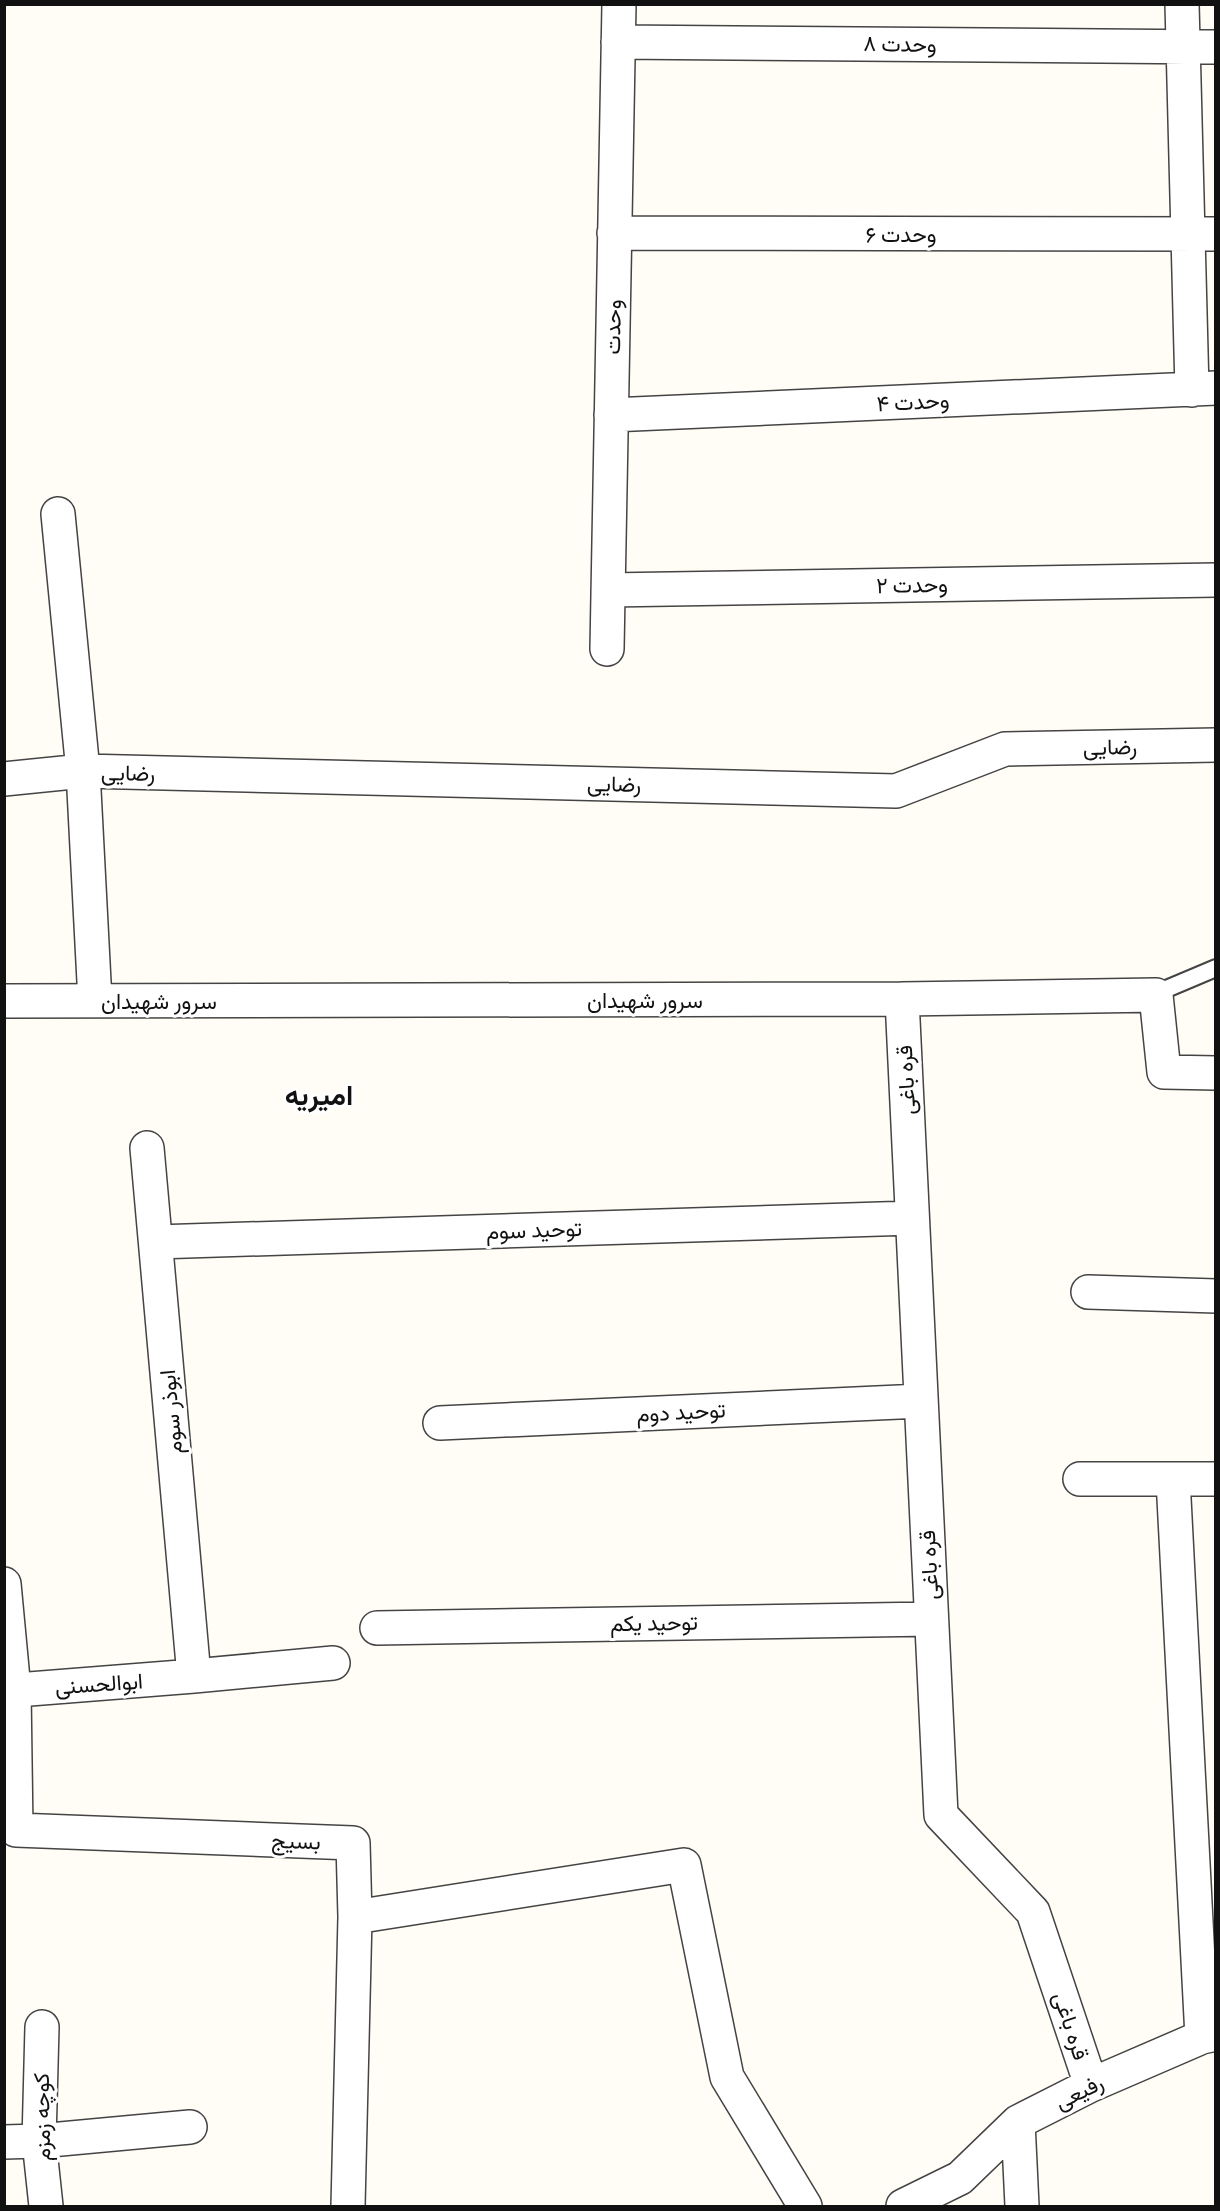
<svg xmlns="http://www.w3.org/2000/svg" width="1220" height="2211" viewBox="0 0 1220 2211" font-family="'Zilla Slab',Vazirmatn,serif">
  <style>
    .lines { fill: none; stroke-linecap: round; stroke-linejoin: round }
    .lane-casing { stroke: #444; stroke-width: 20 }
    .street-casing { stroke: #444; stroke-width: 36 }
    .lane { stroke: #fff; stroke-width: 16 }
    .street { stroke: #fff; stroke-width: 33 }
    .labels { text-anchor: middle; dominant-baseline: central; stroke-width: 6; stroke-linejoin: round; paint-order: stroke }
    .street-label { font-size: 22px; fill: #111; stroke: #fff }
    .district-label { font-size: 28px; font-weight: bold; fill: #111; stroke: #fff }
  </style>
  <rect width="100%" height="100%" fill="#fffdf5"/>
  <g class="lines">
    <!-- lane casing -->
    <g class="lane-casing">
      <path id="lane" d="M 1152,995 L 1216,968"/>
    </g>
    <!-- street casing -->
    <g class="street-casing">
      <path id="street" d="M 1182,4 L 1192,390
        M 618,42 L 1216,47
        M 614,233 L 1216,234
        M 611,415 L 1216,388
        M 58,514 L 83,771 L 95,1001
        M 608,590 L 1216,580
        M 607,649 L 619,4
        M 4,779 L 83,771 L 896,791 L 1005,749 L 1216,745
        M 902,999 L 941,1815 L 1033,1912 L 1091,2085
        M 4,1001 L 902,999 L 1156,995 L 1164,1072 L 1216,1073
        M 147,1148 L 194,1676
        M 156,1242 L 912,1218
        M 1088,1292 L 1216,1296
        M 440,1423 L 921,1401
        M 1080,1479 L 1216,1479
        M 1173,1479 L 1202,2037
        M 4,1584 L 14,1690 L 16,1830 L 353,1843 L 355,1917 L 348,2206
        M 377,1628 L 931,1619
        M 4,1691 L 194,1676 L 333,1663
        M 355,1917 L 684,1865 L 727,2077 L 805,2206
        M 42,2027 L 39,2141 L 46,2206
        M 1018,2122 L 1022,2206
        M 4,2142 L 39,2141 L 190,2127
        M 903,2206 L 960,2178 L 1018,2122 L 1091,2085 L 1202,2037 L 1216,2034"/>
    </g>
    <!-- lane -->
    <use href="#lane" class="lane"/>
    <!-- street -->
    <use href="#street" class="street"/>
  </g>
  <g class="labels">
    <!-- street labels -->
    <g class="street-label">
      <text transform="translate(900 44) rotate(1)">وحدت ۸</text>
      <text x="901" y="234">وحدت ۶</text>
      <text transform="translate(613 327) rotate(-89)">وحدت</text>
      <text transform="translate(913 402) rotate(-3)">وحدت ۴</text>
      <text transform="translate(912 585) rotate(-1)">وحدت ۲</text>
      <text transform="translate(1110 747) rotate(-1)">رضایی</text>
      <text transform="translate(128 773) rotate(1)">رضایی</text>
      <text transform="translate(614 784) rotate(1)">رضایی</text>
      <text x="645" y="1000">سرور شهیدان</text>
      <text x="159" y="1001">سرور شهیدان</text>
      <text transform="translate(906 1080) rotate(-93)">قره باغی</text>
      <text transform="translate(534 1230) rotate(-2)">توحید سوم</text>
      <text transform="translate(171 1412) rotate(-95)">ابوذر سوم</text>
      <text transform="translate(681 1412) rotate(-3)">توحید دوم</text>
      <text transform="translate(929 1565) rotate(-93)">قره باغی</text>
      <text transform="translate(654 1623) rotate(-1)">توحید یکم</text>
      <text transform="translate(99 1684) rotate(-4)">ابوالحسنی</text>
      <text transform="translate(296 1841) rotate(2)">بسیج</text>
      <text transform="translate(1071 2026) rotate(72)">قره باغی</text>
      <text transform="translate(1079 2092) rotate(-26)">رفیعی</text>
      <text transform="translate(42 2117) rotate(-91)">کوچه زمزم</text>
    </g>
    <!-- district labels -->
    <g class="district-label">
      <text x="319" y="1095">امیریه</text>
    </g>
  </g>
  <!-- border -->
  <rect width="1220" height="2211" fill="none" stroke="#111111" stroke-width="12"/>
</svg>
